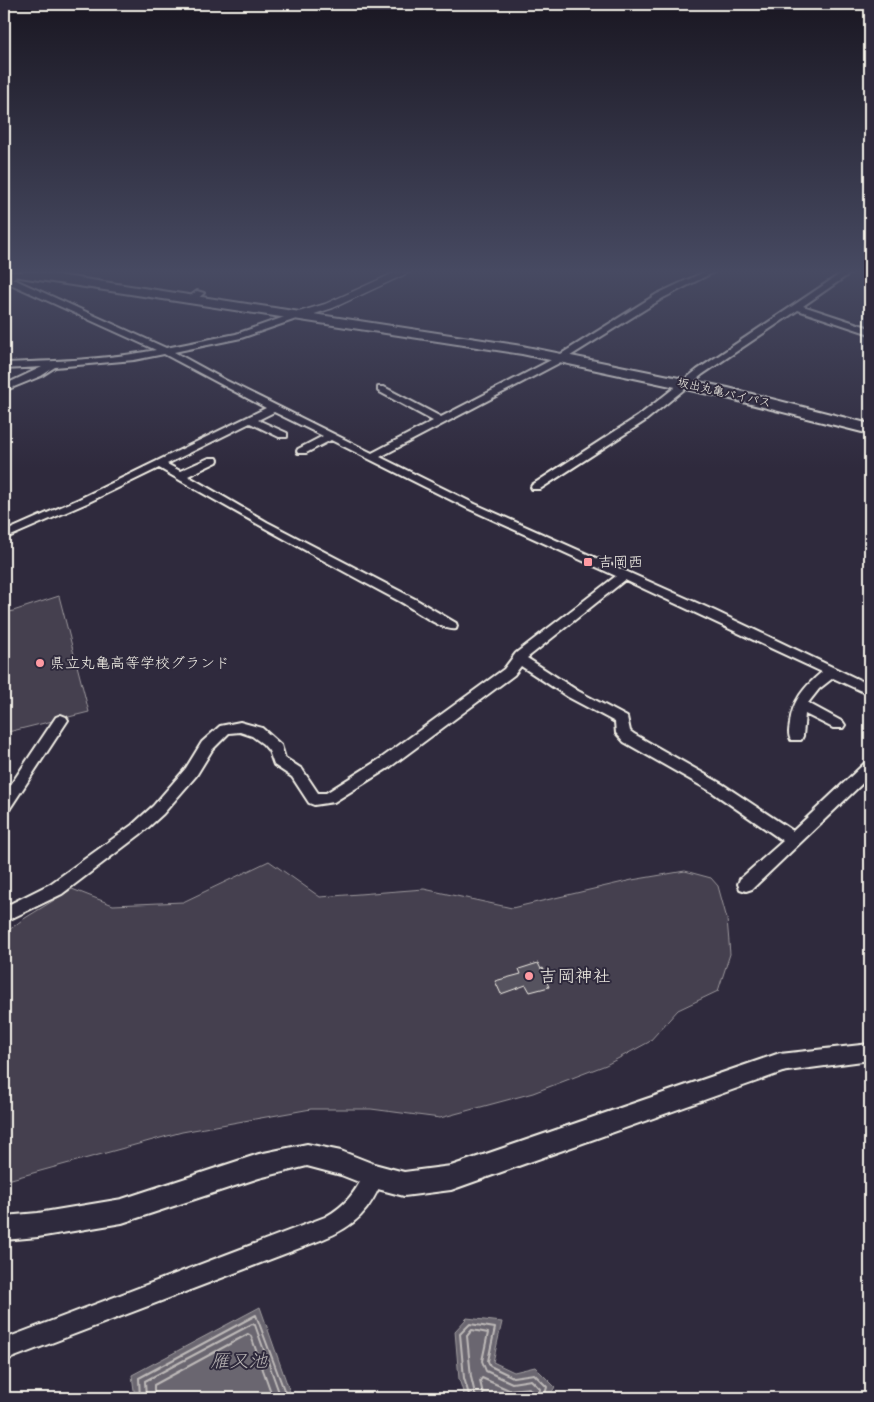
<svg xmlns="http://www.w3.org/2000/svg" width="874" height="1402" viewBox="0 0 874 1402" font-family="Pangolin,'Klee One',sans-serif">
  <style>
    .green { fill: #454050; stroke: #9c989c }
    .water { fill: #6a6670; stroke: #a19ea0 }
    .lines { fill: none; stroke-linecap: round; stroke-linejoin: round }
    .shore { stroke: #bdb9b8; stroke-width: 2 }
    .building { fill: #56525f; stroke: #f4f1e8 }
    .minor-casing { stroke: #f4f1e8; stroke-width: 4 }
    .tertiary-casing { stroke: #f4f1e8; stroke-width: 4 }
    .secondary-casing { stroke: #f4f1e8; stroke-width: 3 }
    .trunk-casing { stroke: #f4f1e8; stroke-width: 4 }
    .minor { fill: #2f2a3d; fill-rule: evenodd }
    .tertiary { fill: #2f2a3d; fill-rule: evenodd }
    .secondary { fill: #2f2a3d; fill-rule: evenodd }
    .trunk { fill: #2f2a3d; fill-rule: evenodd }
    .poi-dot { fill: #ff9aa2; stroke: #2f2a3d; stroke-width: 2 }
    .labels { text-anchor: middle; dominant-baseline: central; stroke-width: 4; stroke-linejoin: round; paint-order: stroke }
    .far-street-label { font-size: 12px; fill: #f4f1e8; stroke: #2f2a3d }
    .poi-label { font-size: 15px; fill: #f4f1e8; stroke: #2f2a3d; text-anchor: start }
    .near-poi-label { font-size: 18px; fill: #f4f1e8; stroke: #2f2a3d; text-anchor: start }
    .near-water-label { font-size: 19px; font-style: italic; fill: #b6b2b2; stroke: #2f2a3d }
  </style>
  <rect width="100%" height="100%" fill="#2f2a3d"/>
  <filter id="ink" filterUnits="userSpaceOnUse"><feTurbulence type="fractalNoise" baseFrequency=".02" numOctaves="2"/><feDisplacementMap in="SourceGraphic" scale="10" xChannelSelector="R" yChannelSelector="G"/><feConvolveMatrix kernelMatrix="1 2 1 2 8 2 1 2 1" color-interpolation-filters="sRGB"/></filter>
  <g filter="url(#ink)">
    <!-- green -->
    <path class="green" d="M 59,596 L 89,712 L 4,733 L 4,614 Z
      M 269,861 L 320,897 L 424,889 L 512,908 L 632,880 L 685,871 L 711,878 L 718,886 L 727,919 L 730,954 L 718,991 L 678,1010 L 649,1042 L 606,1065 L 533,1093 L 440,1118 L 371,1109 L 311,1109 L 182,1132 L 4,1181 L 4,934 L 22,920 L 72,889 L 113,905 L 183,902 Z"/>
    <!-- water -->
    <path class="water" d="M 260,1307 L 292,1398 L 135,1398 L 132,1375 Z
      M 467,1318 L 502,1322 L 493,1362 L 514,1372 L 535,1367 L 555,1387 L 548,1398 L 465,1398 L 459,1379 L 455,1331 Z"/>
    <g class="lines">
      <!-- shore -->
      <path class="shore" d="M 140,1398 L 139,1378 L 256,1315 L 287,1398
        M 146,1398 L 145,1381 L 252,1324 L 255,1325 L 281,1398
        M 154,1398 L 154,1385 L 248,1334 L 251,1336 L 273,1398
        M 470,1398 L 464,1378 L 460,1334 L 470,1324 L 495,1328 L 488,1361 L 490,1366 L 513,1377 L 534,1374 L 547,1387 L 544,1398
        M 476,1398 L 471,1377 L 467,1336 L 472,1330 L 488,1333 L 482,1361 L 486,1371 L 512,1383 L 531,1380 L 540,1389 L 538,1398
        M 484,1398 L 480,1381 L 482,1378 L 509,1390 L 529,1388 L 531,1391 L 530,1398"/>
    </g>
    <!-- building -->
    <path class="building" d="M 538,963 L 541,969 L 543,968 L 548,979 L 546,980 L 549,987 L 530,992 L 526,985 L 501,994 L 495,981 L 521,974 L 519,969 Z"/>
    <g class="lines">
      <!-- minor casing -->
      <g class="minor-casing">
        <path id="minor" d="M 704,272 L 714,272 L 663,298 L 559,363 L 380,457 L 475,504 L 715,611 L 870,685 L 870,695 L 833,678 L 819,689 L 808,703 L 843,722 L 845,725 L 843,728 L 833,728 L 805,714 L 803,736 L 801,740 L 791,740 C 788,735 789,730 790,724 C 792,701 804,687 822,672 L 625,580 L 527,658 L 578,691 L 627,717 L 630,731 L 634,734 L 722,784 L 793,831 L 865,763 L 870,762 L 870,776 L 752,889 L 746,891 L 740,889 L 738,884 L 740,879 L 783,841 L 712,792 L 624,742 L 616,733 L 615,722 L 568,697 L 521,666 L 514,675 L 390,767 L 334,802 L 314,805 L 309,803 L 292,777 L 274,765 L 269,751 L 263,744 L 252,736 L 240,732 L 229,733 L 212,750 L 196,776 L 163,814 L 142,833 L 62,894 L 4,922 L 4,907 L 50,884 L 132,825 L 153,806 L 186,768 L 202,742 L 220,726 L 240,722 L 262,728 L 281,745 L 285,758 L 302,769 L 318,793 L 326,793 L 380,759 L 504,669 L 516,653 L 616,576 L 467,508 L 331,440 L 306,453 L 298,453 L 297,451 L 298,449 L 323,436 L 274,412 L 258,420 L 287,433 L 287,437 L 279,437 L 250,423 L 167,464 L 180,471 L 209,458 L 217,458 L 218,460 L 217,462 L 188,476 L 267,522 L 415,599 L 456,623 L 457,626 L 456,629 C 443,632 411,607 399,601 C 318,558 238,514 159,468 L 87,503 L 4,539 L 4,532 L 79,499 L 266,408 L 164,354 L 134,360 L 55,367 L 41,376 L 4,391 L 4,385 L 42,367 L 4,369 L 4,363 C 55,361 106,360 156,350 L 4,281 L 4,277 L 9,277 L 166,348 L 236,334 L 296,313 L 302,313 L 302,317 L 241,338 L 174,352 L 225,380 L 372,453 L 433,421 L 378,391 L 378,387 L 384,387 L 441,417 L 553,359 L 657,294 Z
          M 843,272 L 852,272 L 803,306 L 870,328 L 870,334 L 798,310 L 703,374 L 645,421 L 540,489 L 532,489 L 531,487 L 532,485 L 637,417 L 697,370 Z
          M 197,291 L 204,293 L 195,301 L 189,301 L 189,297 Z
          M 61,715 L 66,717 L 68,720 L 9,810 L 4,812 L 4,795 L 56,717 Z
          M 870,1044 L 870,1060 L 780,1072 L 773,1069 L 771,1063 L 773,1057 L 780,1054 Z
          M 374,1166 L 381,1169 L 384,1176 C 370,1211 356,1226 321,1240 L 4,1361 L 4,1339 L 325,1217 C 347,1205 356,1191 367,1169 Z"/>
      </g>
      <!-- tertiary casing -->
      <g class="tertiary-casing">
        <path id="tertiary" d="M 780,1053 L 788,1056 L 791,1063 L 788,1070 L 451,1190 L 404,1196 L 374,1188 L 341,1175 L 307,1166 L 259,1178 L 122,1223 L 38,1237 L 4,1240 L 4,1216 L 38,1213 L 122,1199 L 259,1154 L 307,1144 L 341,1151 L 374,1164 L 404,1172 L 451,1166 Z"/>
      </g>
      <!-- secondary casing -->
      <g class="secondary-casing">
        <path id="secondary" d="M 8,272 L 20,272 L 8,283 L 4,284 L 4,276 Z
          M 396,272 L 410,272 L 333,308 L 299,319 L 293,315 L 295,313 L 325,304 Z"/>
      </g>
      <!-- trunk casing -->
      <g class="trunk-casing">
        <path id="trunk" d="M 6,272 L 39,272 L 522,346 L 728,388 L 870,424 L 870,434 L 727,398 L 522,354 L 13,276 Z"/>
      </g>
      <!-- minor -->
      <use href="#minor" class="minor"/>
      <!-- tertiary -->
      <use href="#tertiary" class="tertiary"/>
      <!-- secondary -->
      <use href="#secondary" class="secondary"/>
      <!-- trunk -->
      <use href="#trunk" class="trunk"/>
    </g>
  </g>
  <!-- sky -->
  <linearGradient id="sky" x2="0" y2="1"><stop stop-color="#1a1722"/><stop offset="0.58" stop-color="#474a62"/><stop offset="1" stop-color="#474a62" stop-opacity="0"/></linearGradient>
  <rect width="874" height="468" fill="url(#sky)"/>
  <!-- markers -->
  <g class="poi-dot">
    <rect x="583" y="557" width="10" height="10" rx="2.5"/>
    <circle cx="40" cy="663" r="5"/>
    <circle cx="529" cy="976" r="5"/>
  </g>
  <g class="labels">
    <!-- far-street labels -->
    <g class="far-street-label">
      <text transform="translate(724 393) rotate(13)">坂出丸亀バイパス</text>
    </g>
    <!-- poi labels -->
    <g class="poi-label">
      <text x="598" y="562">吉岡西</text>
      <text x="50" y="663">県立丸亀高等学校グランド</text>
    </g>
    <!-- near-poi labels -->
    <g class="near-poi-label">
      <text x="539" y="976">吉岡神社</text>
    </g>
    <!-- near-water labels -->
    <g class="near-water-label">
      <text x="239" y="1361">雁又池</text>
    </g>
  </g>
  <!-- margin -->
  <rect width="874" height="1402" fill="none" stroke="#2f2a3d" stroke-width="20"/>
  <rect x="10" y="10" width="854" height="1382" fill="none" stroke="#f4f1e8" stroke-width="2" filter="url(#ink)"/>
</svg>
